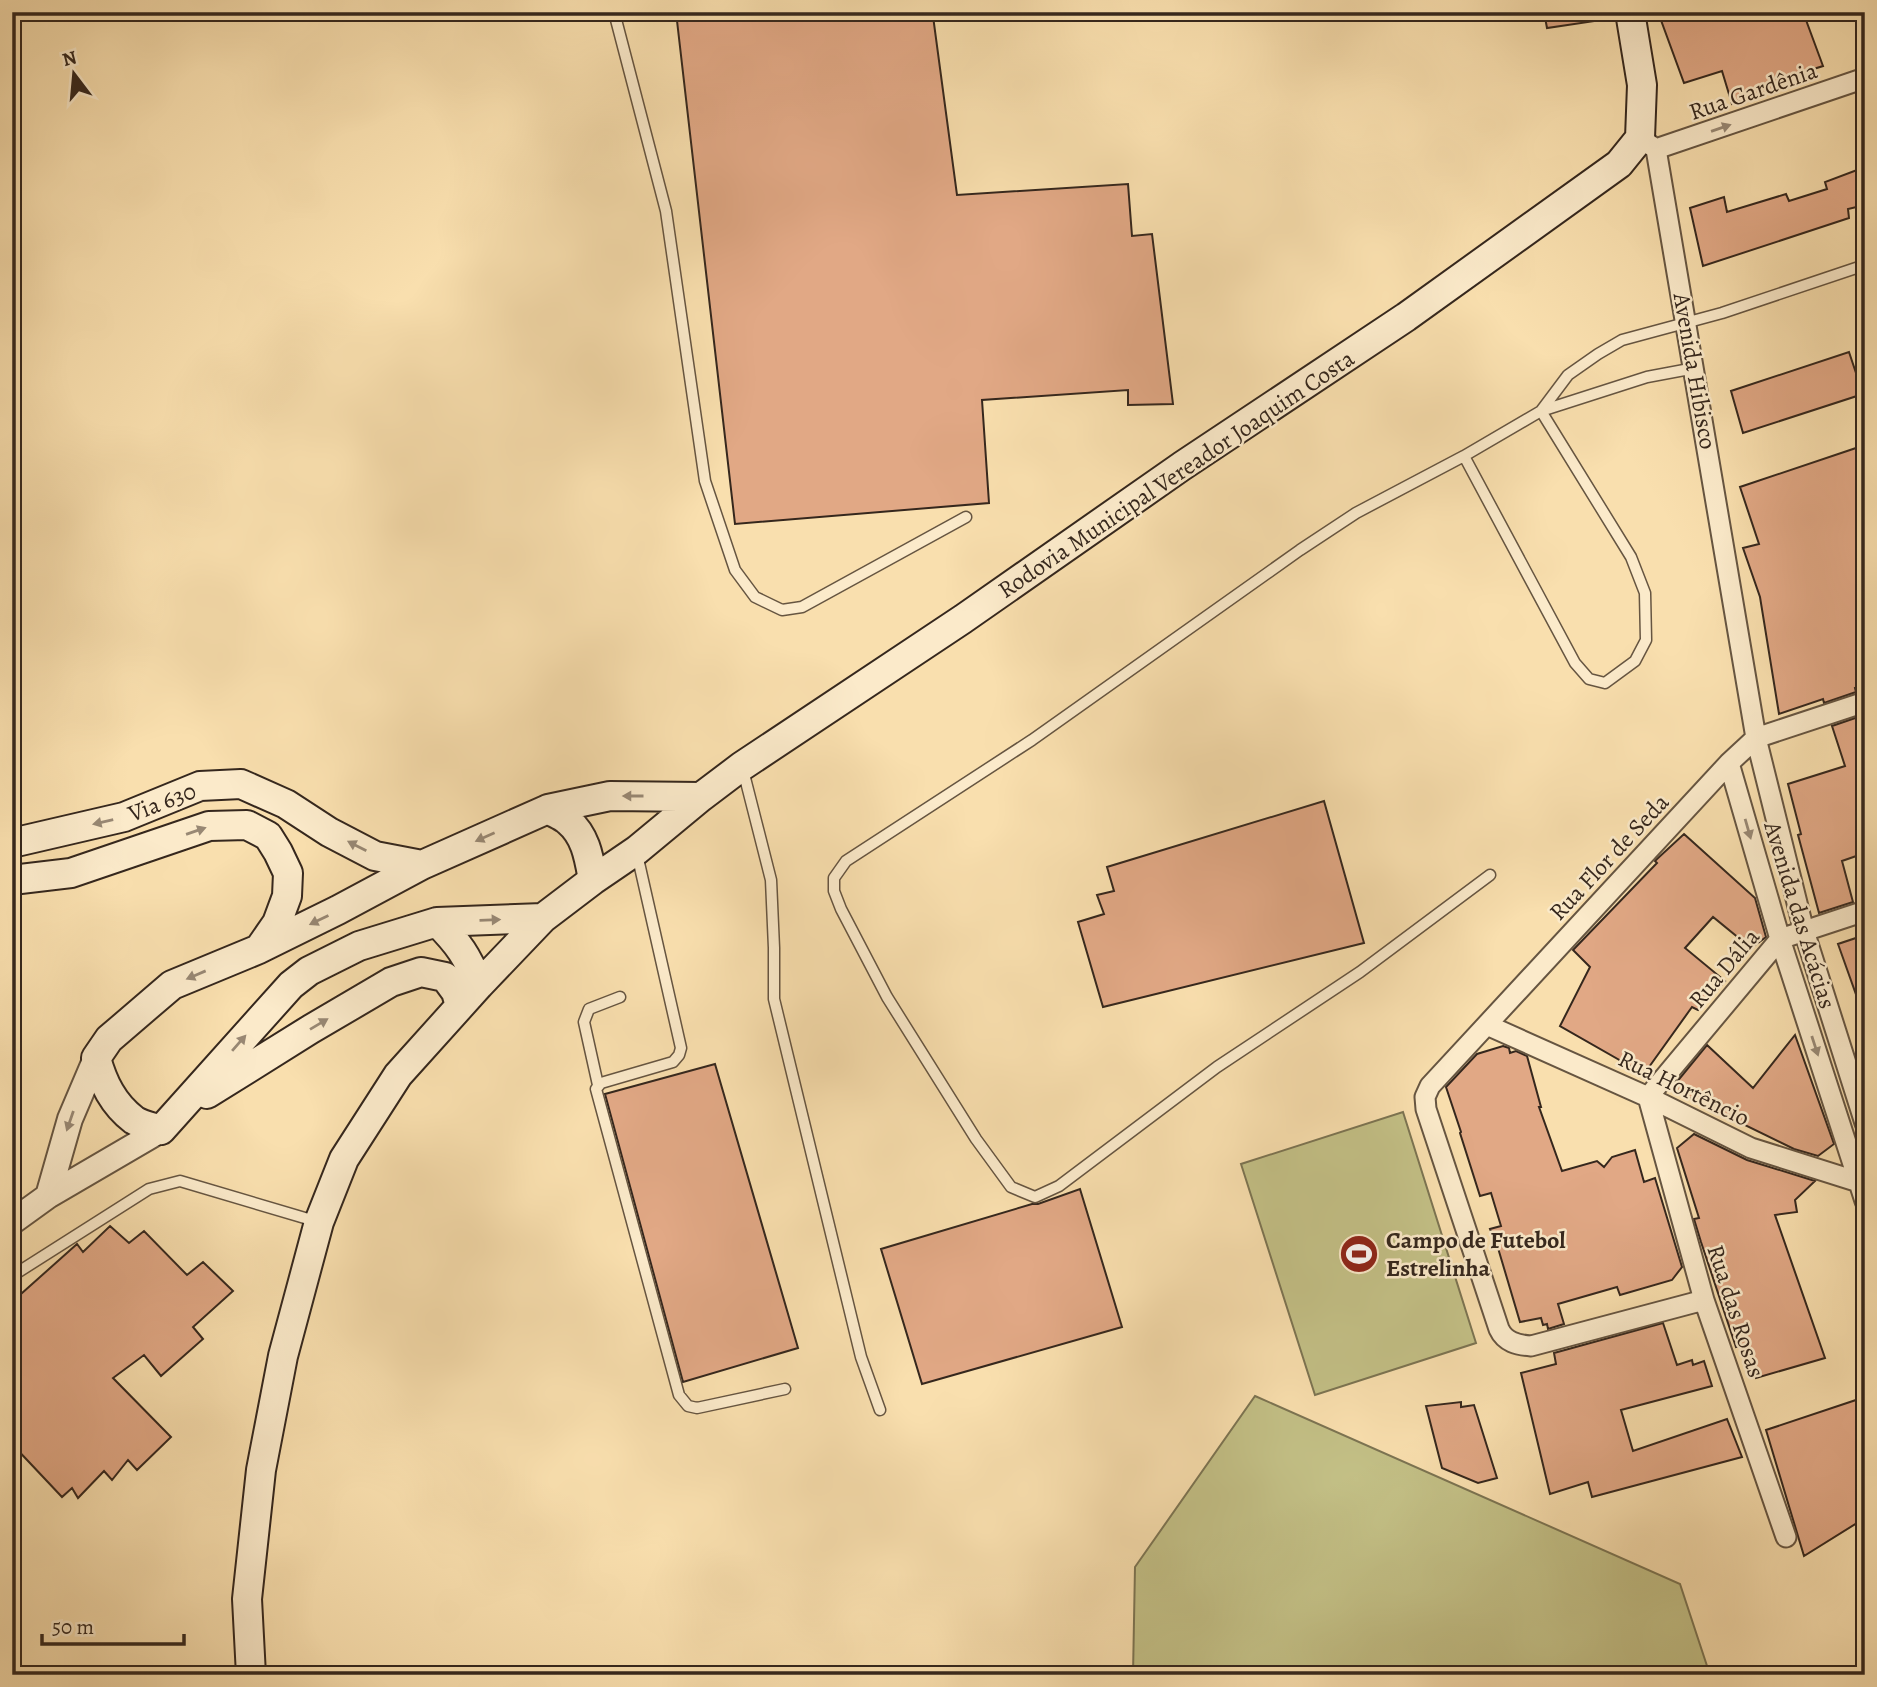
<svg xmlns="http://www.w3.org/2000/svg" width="1877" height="1687" viewBox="0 0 1877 1687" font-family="Alegreya,serif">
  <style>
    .green { fill: #c3c086; stroke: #7c7452; stroke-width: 2 }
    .building { fill: #e1a885; stroke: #35271d; stroke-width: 2 }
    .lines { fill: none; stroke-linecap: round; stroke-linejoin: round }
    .service-casing { stroke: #665541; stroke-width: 13 }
    .minor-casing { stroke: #665541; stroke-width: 23 }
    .tertiary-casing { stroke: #665541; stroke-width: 28 }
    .secondary-casing { stroke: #35271d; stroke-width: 32 }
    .service { stroke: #fbeaca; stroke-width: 10 }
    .minor { stroke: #fbeaca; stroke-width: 19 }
    .tertiary { stroke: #fbeaca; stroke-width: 24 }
    .secondary { stroke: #fbeaca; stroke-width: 28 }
    .oneway { fill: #988874 }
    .labels { text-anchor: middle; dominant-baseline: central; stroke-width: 5; stroke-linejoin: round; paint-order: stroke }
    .street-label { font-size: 24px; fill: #35271d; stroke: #fbeaca }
    .poi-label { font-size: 24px; font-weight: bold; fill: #35271d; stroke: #fbeaca; text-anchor: start }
  </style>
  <rect width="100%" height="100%" fill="#f9dfae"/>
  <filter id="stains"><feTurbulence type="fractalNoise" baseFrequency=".00286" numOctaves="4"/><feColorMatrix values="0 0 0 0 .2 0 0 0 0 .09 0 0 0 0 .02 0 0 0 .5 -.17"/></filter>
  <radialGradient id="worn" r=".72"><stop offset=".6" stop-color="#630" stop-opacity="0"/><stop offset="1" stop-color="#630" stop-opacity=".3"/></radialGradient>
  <!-- green -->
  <path class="green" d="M 1403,1112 L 1476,1343 L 1315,1395 L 1241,1164 Z
    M 1255,1396 L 1680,1584 L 1710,1675 L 1133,1675 L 1135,1567 Z"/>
  <!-- building -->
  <path class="building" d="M 676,12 L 768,12 L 770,18 L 933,16 L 957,195 L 1128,184 L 1132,236 L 1152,234 L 1173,404 L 1128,405 L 1128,390 L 982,400 L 989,503 L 735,524 Z
    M 1544,12 L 1595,12 L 1595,21 L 1547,28 Z
    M 1658,12 L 1803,12 L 1823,66 L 1782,79 L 1784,87 L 1732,104 L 1722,71 L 1684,83 Z
    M 1865,167 L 1865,205 L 1848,209 L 1849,218 L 1703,266 L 1690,208 L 1724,197 L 1727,212 L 1786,194 L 1789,201 L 1827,189 L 1825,182 Z
    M 1849,352 L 1863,394 L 1743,433 L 1731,391 Z
    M 1865,445 L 1865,685 L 1855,688 L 1856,692 L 1824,703 L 1823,699 L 1779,714 L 1760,597 L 1743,548 L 1759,544 L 1740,487 Z
    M 1864,715 L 1865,853 L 1842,861 L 1853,902 L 1819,913 L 1798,835 L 1801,834 L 1788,784 L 1845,766 L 1832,726 Z
    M 1324,801 L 1364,943 L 1103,1007 L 1078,922 L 1104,914 L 1097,895 L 1114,891 L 1107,867 Z
    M 1684,834 L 1755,898 L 1766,937 L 1751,948 L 1713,917 L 1685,948 L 1725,981 L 1698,1010 L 1692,1007 L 1644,1074 L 1560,1026 L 1590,967 L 1573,950 L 1657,863 L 1655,861 L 1657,859 Z
    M 1865,935 L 1865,1013 L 1863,1014 L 1838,944 Z
    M 1795,1035 L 1834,1144 L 1818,1156 L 1794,1149 L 1671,1089 L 1707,1045 L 1753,1088 Z
    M 1503,1046 L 1509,1048 L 1510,1053 L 1516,1051 L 1527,1056 L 1541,1107 L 1539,1107 L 1562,1171 L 1597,1161 L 1604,1167 L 1612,1157 L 1635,1150 L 1644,1182 L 1655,1178 L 1682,1267 L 1672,1280 L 1620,1295 L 1617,1287 L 1558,1304 L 1564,1324 L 1548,1329 L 1547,1324 L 1543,1325 L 1541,1318 L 1520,1322 L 1498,1248 L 1490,1229 L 1501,1226 L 1491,1193 L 1480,1196 L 1460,1133 L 1461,1132 L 1446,1087 L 1477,1054 Z
    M 715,1064 L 798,1348 L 683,1382 L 605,1094 Z
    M 1694,1134 L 1747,1160 L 1815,1181 L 1795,1200 L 1797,1212 L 1775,1215 L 1825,1358 L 1756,1378 L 1748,1344 L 1736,1347 L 1701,1242 L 1694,1219 L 1699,1218 L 1677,1148 Z
    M 1080,1189 L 1122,1327 L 922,1384 L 881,1249 L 1032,1204 L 1038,1204 Z
    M 110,1226 L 129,1243 L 144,1231 L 187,1275 L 203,1262 L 233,1291 L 193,1327 L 203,1339 L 161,1376 L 144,1355 L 113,1378 L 171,1437 L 137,1470 L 128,1460 L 112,1480 L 104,1471 L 78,1498 L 72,1488 L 62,1497 L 12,1444 L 12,1302 L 77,1244 L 83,1252 Z
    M 1663,1323 L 1677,1365 L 1692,1360 L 1693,1365 L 1704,1361 L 1712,1386 L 1621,1410 L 1633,1451 L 1727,1419 L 1742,1457 L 1592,1497 L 1588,1482 L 1550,1494 L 1521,1373 L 1556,1364 L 1554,1353 Z
    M 1865,1397 L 1865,1518 L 1804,1556 L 1766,1430 Z
    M 1461,1402 L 1461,1407 L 1474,1405 L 1497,1478 L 1478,1483 L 1442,1468 L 1426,1406 Z"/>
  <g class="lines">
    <!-- service casing -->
    <g class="service-casing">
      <path id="service" d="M 614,12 L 666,211 L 705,481 L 735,570 L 755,597 L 782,610 L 802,607 L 966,517
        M 1464,456 L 1575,663 L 1589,679 L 1605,683 L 1635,661 L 1646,640 L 1645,593 L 1631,557 L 1541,411 L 1647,377 L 1695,368
        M 743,770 L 771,880 L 774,948 L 774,999 L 861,1357 L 880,1410
        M 637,854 L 681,1048 L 679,1055 L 673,1062 L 601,1083 L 596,1089 L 679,1395 L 688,1406 L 697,1408 L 785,1389
        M 1490,875 L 1360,972 L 1217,1067 L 1059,1186 L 1035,1197 L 1011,1187 L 976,1139 L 887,997 L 841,909 L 834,891 L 834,878 L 846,861 L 1032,740 L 1300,550 L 1356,513 L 1464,456 L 1541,411 L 1568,375 L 1598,354 L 1622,340 L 1722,313 L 1865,265
        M 598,1085 L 584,1022 L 589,1009 L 620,997
        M 12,1276 L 149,1189 L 180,1181 L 315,1221"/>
    </g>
    <!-- minor casing -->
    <g class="minor-casing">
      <path id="minor" d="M 1640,138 L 1656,149 L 1756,738 L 1804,931 L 1865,1123
        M 1656,149 L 1865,78
        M 1729,763 L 1780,939 L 1865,1201
        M 1487,1025 L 1648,1097 L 1751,1148 L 1865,1184
        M 1704,1300 L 1531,1346 C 1517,1345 1505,1342 1499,1329 L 1426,1109 L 1425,1097 L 1430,1086 L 1729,763 L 1756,738 L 1865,702
        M 1786,1537 L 1704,1300 L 1648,1097 L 1780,939 L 1865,911"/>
    </g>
    <!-- tertiary casing -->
    <g class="tertiary-casing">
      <path id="tertiary" d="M 48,1196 L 70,1119 L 96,1058
        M 12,1222 L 48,1196 L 161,1130"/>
    </g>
    <!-- secondary casing -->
    <g class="secondary-casing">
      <path id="secondary" d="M 548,809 C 554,813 563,816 568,821 C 586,836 589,858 593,880
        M 12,843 L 124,817 L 200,786 L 241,784 L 286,804 L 329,832 L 375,856 L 422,865
        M 12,880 L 71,873 L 209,826 L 247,825 L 268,836 L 278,852 L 288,873 L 287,896 L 277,923 L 259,949
        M 543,918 L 437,922 L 359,946 L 309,971 L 291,985 L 161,1130 C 152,1127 142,1125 134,1120 C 113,1104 103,1083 96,1058 L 109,1039 L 172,985 L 259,949 L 338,910 L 422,865 L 548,809 L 610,796 L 701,797
        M 437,922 C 459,944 467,956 479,985
        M 207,1094 L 311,1029 L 391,982 L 421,972 L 445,977 L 456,992 L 460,1006
        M 251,1675 L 247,1599 L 261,1470 L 283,1356 L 319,1222 L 344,1159 L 398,1075 L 479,985 L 543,918 L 593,880 L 637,850 L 701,797 L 742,766 L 963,619 L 1182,466 L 1406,317 L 1619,164 L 1640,138 L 1642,85 L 1630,12"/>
    </g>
    <!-- service -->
    <use href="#service" class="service"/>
    <!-- minor -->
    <use href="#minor" class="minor"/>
    <!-- tertiary -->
    <use href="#tertiary" class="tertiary"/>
    <!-- secondary -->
    <use href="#secondary" class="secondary"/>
  </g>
  <!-- one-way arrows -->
  <defs><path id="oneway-solid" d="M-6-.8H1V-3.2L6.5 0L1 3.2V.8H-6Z" transform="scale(1.75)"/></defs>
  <g class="oneway">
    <use href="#oneway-solid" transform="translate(1721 128) rotate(-19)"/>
    <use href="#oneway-solid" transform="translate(633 796) rotate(-180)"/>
    <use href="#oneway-solid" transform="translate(103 822) rotate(167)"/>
    <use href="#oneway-solid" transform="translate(1748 829) rotate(74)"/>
    <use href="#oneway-solid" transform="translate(196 831) rotate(-19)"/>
    <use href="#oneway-solid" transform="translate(485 837) rotate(156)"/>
    <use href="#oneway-solid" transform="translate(357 846) rotate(-153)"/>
    <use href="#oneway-solid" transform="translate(319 920) rotate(154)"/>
    <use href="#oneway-solid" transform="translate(490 920) rotate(-2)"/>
    <use href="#oneway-solid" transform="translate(196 975) rotate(157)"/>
    <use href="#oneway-solid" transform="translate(319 1024) rotate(-31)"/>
    <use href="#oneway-solid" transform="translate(239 1043) rotate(-49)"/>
    <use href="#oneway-solid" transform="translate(1815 1046) rotate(72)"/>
    <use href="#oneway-solid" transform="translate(70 1121) rotate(109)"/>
  </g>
  <!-- icons -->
  <defs>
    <g id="stadium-disc" transform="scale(2.0125)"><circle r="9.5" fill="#8f2418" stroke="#fbeaca"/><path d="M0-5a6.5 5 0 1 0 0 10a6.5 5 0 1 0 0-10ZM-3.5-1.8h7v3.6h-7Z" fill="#fff"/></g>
  </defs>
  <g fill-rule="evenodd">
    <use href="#stadium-disc" x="1359" y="1254"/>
  </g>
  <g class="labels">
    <!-- street labels -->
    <g class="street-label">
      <text transform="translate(1753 91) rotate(-19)">Rua Gardênia</text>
      <text transform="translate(1695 371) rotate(80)">Avenida Hibisco</text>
      <text transform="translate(1176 474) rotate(-34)">Rodovia Municipal Vereador Joaquim Costa</text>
      <text transform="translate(162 802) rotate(-21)">Via 630</text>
      <text transform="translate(1609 857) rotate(-47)">Rua Flor de Seda</text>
      <text transform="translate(1800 915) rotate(73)">Avenida das Acácias</text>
      <text transform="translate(1724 968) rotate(-50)">Rua Dália</text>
      <text transform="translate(1684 1088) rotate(26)">Rua Hortêncio</text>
      <text transform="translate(1736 1311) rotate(72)">Rua das Rosas</text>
    </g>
    <!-- poi labels -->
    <g class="poi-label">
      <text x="1386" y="1240">Campo de Futebol<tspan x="1386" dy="28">Estrelinha</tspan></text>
    </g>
  </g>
  <!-- margin -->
  <rect width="1877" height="1687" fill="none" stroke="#f9dfae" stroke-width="42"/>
  <rect x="14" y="14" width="1849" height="1659" fill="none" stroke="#35271d" stroke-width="3.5"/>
  <rect x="21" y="21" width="1835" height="1645" fill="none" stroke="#35271d" stroke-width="2"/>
  <!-- north arrow -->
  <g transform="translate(74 74) rotate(344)" stroke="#fbeaca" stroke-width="5" paint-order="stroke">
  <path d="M0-5L12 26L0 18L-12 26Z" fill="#35271d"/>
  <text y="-10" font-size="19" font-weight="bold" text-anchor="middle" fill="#35271d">N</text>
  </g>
  <!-- scale -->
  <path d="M42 1634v10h142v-10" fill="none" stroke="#35271d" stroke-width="3.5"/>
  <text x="52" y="1634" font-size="21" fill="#35271d" stroke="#fbeaca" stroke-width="5" paint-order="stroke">50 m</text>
  <rect width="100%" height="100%" filter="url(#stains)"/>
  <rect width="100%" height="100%" fill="url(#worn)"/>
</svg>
